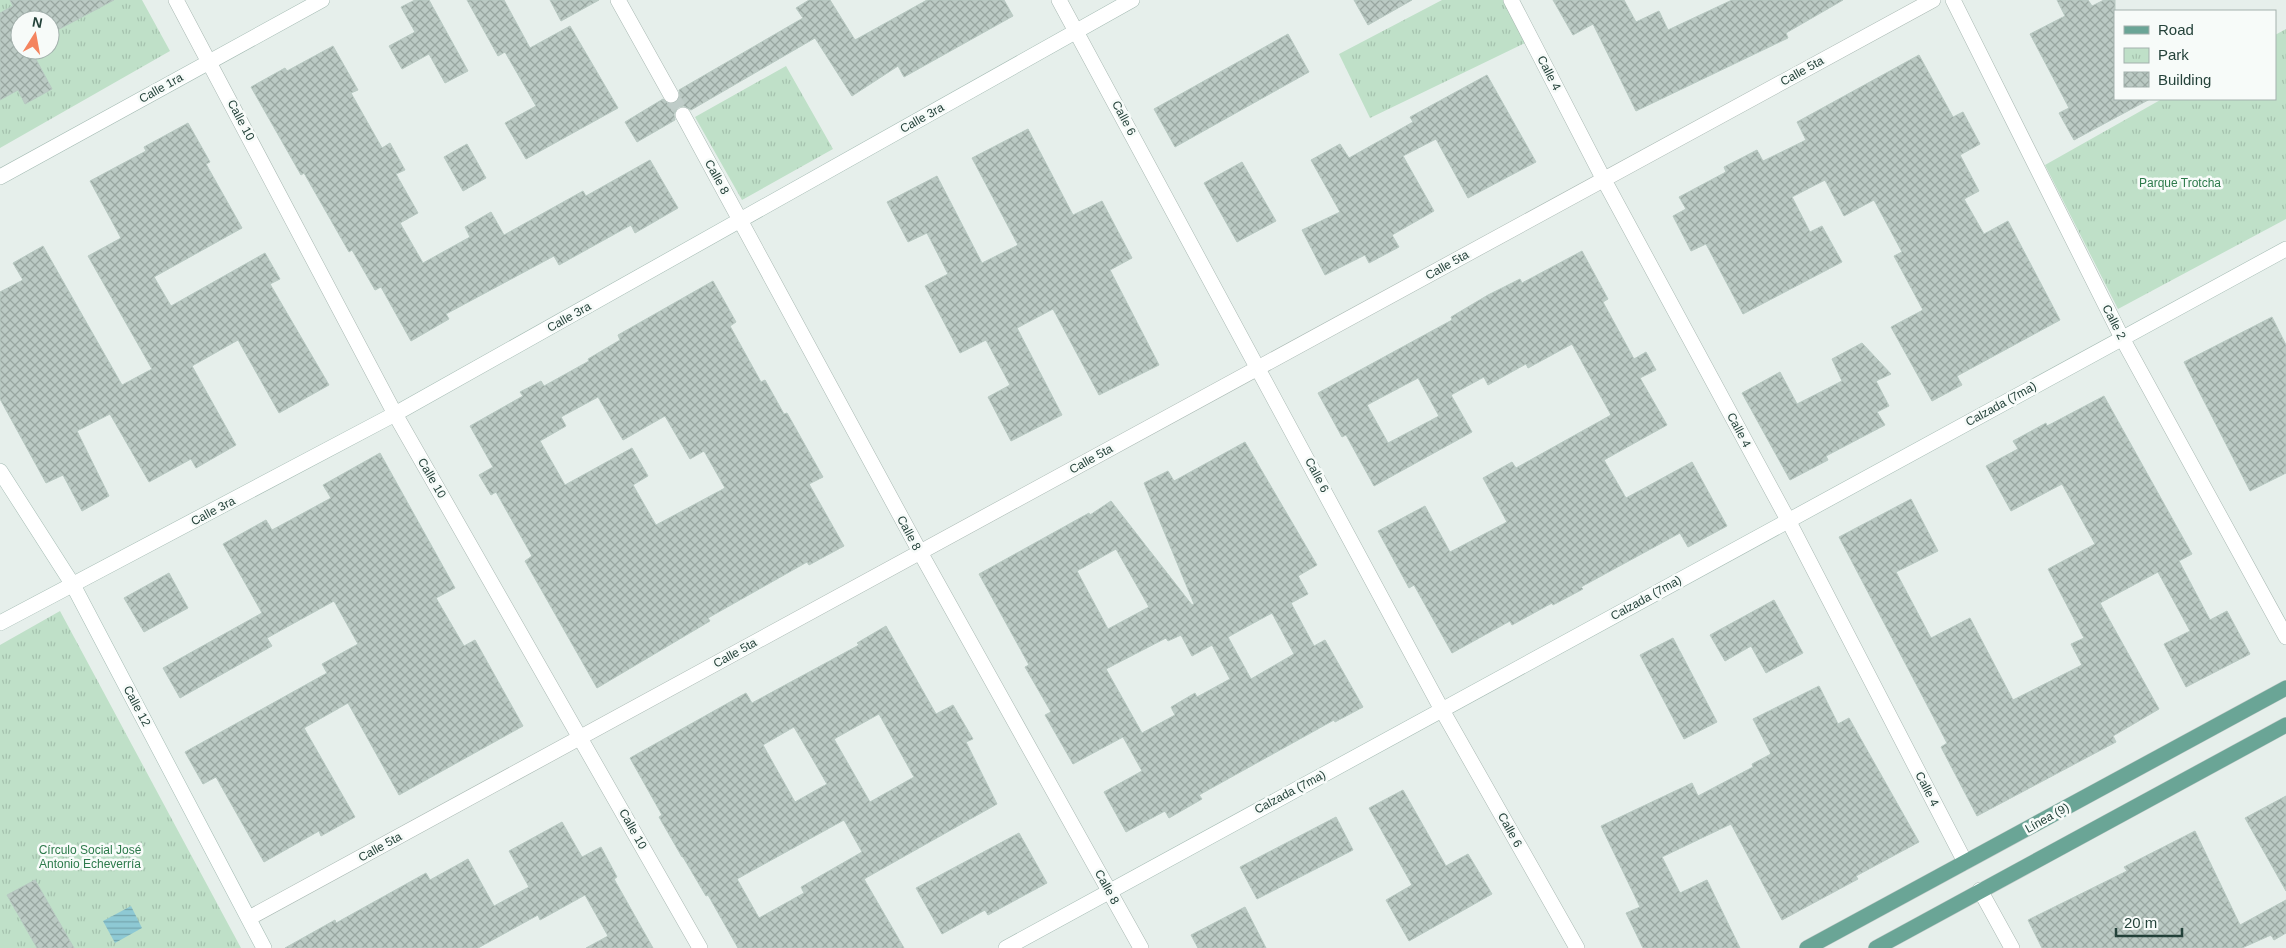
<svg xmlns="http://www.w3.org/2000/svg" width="2286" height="948" viewBox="0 0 2286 948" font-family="Helvetica,sans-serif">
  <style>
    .park { fill: url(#park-tufts); fill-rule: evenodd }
    .water { fill: url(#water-rules) }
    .building { fill: url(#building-cross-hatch); stroke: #b8c9c2; fill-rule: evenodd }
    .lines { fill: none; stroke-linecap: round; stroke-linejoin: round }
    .street-tunnel { stroke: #bfccc8; stroke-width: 15; stroke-dasharray: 15 8; stroke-linecap: butt }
    .street-casing { stroke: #a8b8b2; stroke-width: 16 }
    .secondary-casing { stroke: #a4bbb3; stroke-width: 16 }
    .primary-casing { stroke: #c2cac8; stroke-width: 16 }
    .street { stroke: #fff; stroke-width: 15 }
    .secondary { stroke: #fff; stroke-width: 15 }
    .primary { stroke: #6aa596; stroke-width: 15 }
    .labels { text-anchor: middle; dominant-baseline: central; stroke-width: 5; stroke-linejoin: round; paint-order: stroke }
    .street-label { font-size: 12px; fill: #24423a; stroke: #f7fbf9 }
    .park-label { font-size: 12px; fill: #2d7a4b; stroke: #f7fbf9 }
  </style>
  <defs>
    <pattern id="park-tufts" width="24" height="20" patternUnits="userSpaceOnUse" patternTransform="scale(1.25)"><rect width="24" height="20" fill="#bfe0c8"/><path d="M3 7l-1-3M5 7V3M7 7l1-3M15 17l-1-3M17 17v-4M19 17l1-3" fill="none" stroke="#a4c1ad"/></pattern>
    <pattern id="water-rules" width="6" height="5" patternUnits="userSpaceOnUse" patternTransform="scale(1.25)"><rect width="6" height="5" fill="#8ec9d4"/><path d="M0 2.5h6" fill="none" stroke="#74a5ad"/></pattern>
    <pattern id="building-cross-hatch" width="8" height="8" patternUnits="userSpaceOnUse" patternTransform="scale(1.25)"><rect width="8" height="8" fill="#bbcac4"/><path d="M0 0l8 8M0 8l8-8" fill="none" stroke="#98a6a0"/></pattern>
  </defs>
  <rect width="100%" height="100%" fill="#e6efeb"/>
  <!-- park -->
  <path class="park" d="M 0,0 L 142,0 L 170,51 L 0,148 ZM 20,20 L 50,20 L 50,50 L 20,50 Z
    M 1442,0 L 1511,0 L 1531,40 L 1370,118 L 1339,54 Z
    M 2286,29 L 2286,219 L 2118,309 L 2045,165 L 2162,99 L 2275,99 L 2275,35 Z
    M 786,66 L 833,149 L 742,200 L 695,117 Z
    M 60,611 L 241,948 L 0,948 L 0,645 Z"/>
  <!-- water -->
  <path class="water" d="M 131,906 L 142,928 L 115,943 L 103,921 Z"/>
  <!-- building -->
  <path class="building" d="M 10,0 L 114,0 L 50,34 L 50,20 L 20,20 L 20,50 L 31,50 L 52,89 L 25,104 L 18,90 L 0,100 L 0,13 L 13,6 Z
    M 415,0 L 429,0 L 468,71 L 445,83 L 429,54 L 402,69 L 389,46 L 415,32 L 401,7 Z
    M 467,0 L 504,0 L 530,48 L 570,26 L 618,108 L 526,159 L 505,123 L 536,106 L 505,52 L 498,56 Z
    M 550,0 L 599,0 L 561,21 Z
    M 809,0 L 830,0 L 855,40 L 927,0 L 1004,0 L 1013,16 L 904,77 L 898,66 L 852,96 L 815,38 L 691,110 L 684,106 L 678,107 L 674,114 L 675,120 L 637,142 L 625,122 L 663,99 L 670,104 L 676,103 L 680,96 L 679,90 L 803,18 L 796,8 Z
    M 1354,0 L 1412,0 L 1368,25 Z
    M 1553,0 L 1624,0 L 1636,22 L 1659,11 L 1668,30 L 1732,0 L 1843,0 L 1786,33 L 1788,38 L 1636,111 L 1593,24 L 1573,35 Z
    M 2057,0 L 2088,0 L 2092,6 L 2104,0 L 2115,0 L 2115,99 L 2150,99 L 2074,140 L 2059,113 L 2069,108 L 2030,34 L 2065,16 Z
    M 1288,34 L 1309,72 L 1175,147 L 1154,109 Z
    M 333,46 L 358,90 L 351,93 L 382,148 L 390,143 L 405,170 L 396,174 L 418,213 L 400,223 L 423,263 L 470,237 L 465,227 L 491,212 L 504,235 L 583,191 L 586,196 L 650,160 L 678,208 L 635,233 L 631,225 L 559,265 L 554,256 L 446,314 L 449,319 L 411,341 L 381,287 L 375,290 L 352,250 L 349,252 L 304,173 L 301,175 L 251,87 L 285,68 L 287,71 Z
    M 1919,55 L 1953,117 L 1963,112 L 1980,144 L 1960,155 L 1979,191 L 1964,199 L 1984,234 L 2008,221 L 2060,320 L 1957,376 L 1962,385 L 1932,401 L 1891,327 L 1923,310 L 1894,256 L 1902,252 L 1874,200 L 1844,216 L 1825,180 L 1792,197 L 1810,232 L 1822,226 L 1842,262 L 1743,314 L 1706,244 L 1691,251 L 1673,216 L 1686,209 L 1679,197 L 1726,172 L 1724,167 L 1757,150 L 1763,161 L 1806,140 L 1797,122 Z
    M 1487,75 L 1536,162 L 1468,198 L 1436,139 L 1403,156 L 1434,211 L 1392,235 L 1399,247 L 1369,263 L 1365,255 L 1325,275 L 1302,230 L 1340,212 L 1311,160 L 1340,144 L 1349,158 L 1413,122 L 1410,117 Z
    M 188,123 L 210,162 L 206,164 L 242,228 L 154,277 L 171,306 L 265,253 L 280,279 L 270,284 L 329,385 L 279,413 L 238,340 L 192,366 L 236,445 L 196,468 L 191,459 L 149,482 L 110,414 L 77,431 L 109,496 L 82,511 L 63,475 L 46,483 L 0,399 L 0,292 L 23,280 L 13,263 L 43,246 L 122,385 L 152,369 L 88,256 L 121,238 L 90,181 L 146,151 L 144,147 Z
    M 1028,129 L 1073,215 L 1102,201 L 1132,258 L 1110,270 L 1159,365 L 1099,395 L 1053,309 L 1017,328 L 1062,415 L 1011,441 L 988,397 L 1010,385 L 986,340 L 960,353 L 925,286 L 948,274 L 927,233 L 908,242 L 887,202 L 937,176 L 982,263 L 1018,245 L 972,158 Z
    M 467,144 L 486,178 L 463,191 L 444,157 Z
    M 1242,162 L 1276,221 L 1237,242 L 1204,183 Z
    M 1582,251 L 1608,299 L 1603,302 L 1634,359 L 1646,352 L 1656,370 L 1640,378 L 1667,425 L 1604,460 L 1626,498 L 1692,462 L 1727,526 L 1688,547 L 1680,533 L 1581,587 L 1583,589 L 1553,605 L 1552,603 L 1512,625 L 1510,621 L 1452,653 L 1414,585 L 1409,588 L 1378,531 L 1425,506 L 1450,552 L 1507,522 L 1483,478 L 1512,462 L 1516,468 L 1611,415 L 1572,344 L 1528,368 L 1526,364 L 1488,385 L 1484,377 L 1451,395 L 1472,432 L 1374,486 L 1346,435 L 1342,437 L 1318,393 L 1452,320 L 1451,317 L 1488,295 L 1520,279 L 1522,283 ZM 1418,378 L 1439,416 L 1388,443 L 1367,405 Z
    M 713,281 L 736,322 L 730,326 L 761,382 L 765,380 L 784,414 L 787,413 L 823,477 L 809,484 L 844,546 L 809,565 L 807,562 L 708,618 L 710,621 L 597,688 L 525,561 L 532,556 L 496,492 L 491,495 L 479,475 L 493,467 L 470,426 L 523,396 L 520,392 L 541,381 L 544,386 L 589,361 L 588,359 L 620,340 L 618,335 ZM 598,397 L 623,440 L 665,416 L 690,459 L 704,451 L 725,488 L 656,525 L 633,485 L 648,476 L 632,448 L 565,485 L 540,441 L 566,426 L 561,417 Z
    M 2272,317 L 2286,345 L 2286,473 L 2250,491 L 2184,362 Z
    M 1862,343 L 1891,374 L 1876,381 L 1889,406 L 1877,412 L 1885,425 L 1826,456 L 1828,460 L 1790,480 L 1742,393 L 1780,372 L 1797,404 L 1842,381 L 1832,359 Z
    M 2104,396 L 2192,554 L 2179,561 L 2210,620 L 2227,611 L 2250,654 L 2186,687 L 2164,644 L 2190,631 L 2158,572 L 2100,603 L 2159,709 L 2113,736 L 2116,742 L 1977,816 L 1941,747 L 1947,743 L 1839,537 L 1911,499 L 1938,551 L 1896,572 L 1931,638 L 1970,618 L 2013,700 L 2082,665 L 2071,644 L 2084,638 L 2048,569 L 2095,544 L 2062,484 L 2011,511 L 1986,466 L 2018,449 L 2013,441 L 2046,423 L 2047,426 Z
    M 1245,442 L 1317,565 L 1298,576 L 1308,594 L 1291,603 L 1314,646 L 1325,640 L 1363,707 L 1335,722 L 1334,720 L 1199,795 L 1202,799 L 1169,818 L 1165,811 L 1126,832 L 1104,792 L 1142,771 L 1123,737 L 1073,764 L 1045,715 L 1051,712 L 1025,667 L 1029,665 L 979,574 L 1089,513 L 1090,515 L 1111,501 L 1192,605 L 1194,604 L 1144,483 L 1168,471 L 1174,481 ZM 1116,549 L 1149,607 L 1108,629 L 1077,571 ZM 1272,613 L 1294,654 L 1251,679 L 1228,637 ZM 1181,635 L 1192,656 L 1212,645 L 1230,679 L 1197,697 L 1195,693 L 1171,707 L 1175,715 L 1142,733 L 1106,669 L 1166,638 L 1168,641 Z
    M 380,453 L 455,588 L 436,598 L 464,646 L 475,640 L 523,726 L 399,795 L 348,703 L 304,728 L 355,817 L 321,836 L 319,831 L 264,862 L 216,777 L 203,784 L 185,752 L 327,673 L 322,664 L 358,644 L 334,601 L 267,638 L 272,646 L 180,698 L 163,668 L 262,613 L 223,544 L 266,520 L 272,530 L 331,498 L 323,485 Z
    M 169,573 L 188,608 L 144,632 L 124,598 Z
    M 1774,600 L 1803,653 L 1766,673 L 1751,646 L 1725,661 L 1710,635 Z
    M 886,626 L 936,714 L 953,705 L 973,739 L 966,742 L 997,804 L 864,879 L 904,948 L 738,948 L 708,895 L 706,896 L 683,857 L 682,857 L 659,817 L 662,815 L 630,758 L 746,693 L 752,703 L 859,645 L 857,643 ZM 879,714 L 914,777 L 870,802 L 834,739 ZM 794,727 L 827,784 L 795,802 L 763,745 ZM 844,820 L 862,852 L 801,887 L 804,893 L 759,918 L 737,879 Z
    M 1673,638 L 1717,722 L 1684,739 L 1640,655 Z
    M 1819,686 L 1838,724 L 1849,718 L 1919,842 L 1856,876 L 1858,879 L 1782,920 L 1731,824 L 1662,857 L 1680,893 L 1707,880 L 1740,948 L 1643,948 L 1626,913 L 1640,907 L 1601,826 L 1692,783 L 1698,796 L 1753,767 L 1752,764 L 1771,754 L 1753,719 Z
    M 1403,790 L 1446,866 L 1468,854 L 1492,894 L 1409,941 L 1386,900 L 1412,885 L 1369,808 Z
    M 2286,796 L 2286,891 L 2245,818 Z
    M 1336,817 L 1353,850 L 1257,899 L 1240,867 Z
    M 562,822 L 582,857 L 601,847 L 617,877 L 614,879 L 653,948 L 586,948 L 608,936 L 585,895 L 540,920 L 538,915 L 478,948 L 285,948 L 335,920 L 336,923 L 426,873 L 430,880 L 468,859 L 494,906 L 529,887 L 509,851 Z
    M 2195,831 L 2240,925 L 2286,900 L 2286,933 L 2274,940 L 2271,935 L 2242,948 L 2042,948 L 2028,920 L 2127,871 L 2124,867 Z
    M 1019,833 L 1047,883 L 988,915 L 985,910 L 942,934 L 916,888 Z
    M 35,880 L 74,948 L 37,948 L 7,895 Z
    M 1245,907 L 1266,948 L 1198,948 L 1191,935 Z"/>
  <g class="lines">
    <!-- street-tunnel -->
    <path class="street-tunnel" d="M 671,95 L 683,115"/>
    <!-- street casing -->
    <g class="street-casing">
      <path id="street" d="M 176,0 L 395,414 L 700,948
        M 618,0 L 671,95
        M 1059,0 L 1442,710 L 1577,948
        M 1511,0 L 1604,180 L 1788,520 L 1965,862
        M 1953,0 L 2122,338 L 2286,637
        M 683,115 L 920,552 L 1141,948
        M 1980,890 L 2012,948
        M 249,918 L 1933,0"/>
    </g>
    <!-- secondary casing -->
    <g class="secondary-casing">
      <path id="secondary" d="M 0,177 L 322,0
        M 0,471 L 73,585 L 264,948
        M 0,623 L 395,414 L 1132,0
        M 1006,948 L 2286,249"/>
    </g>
    <!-- primary casing -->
    <g class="primary-casing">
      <path id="primary" d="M 1807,948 L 2286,688
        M 1876,948 L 2286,725"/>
    </g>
    <!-- street -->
    <use href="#street" class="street"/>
    <!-- secondary -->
    <use href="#secondary" class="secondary"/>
    <!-- primary -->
    <use href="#primary" class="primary"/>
  </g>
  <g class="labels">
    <!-- street labels -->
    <g class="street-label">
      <text transform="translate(1802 71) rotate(-29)">Calle 5ta</text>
      <text transform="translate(1549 73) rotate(63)">Calle 4</text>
      <text transform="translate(161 88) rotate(-29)">Calle 1ra</text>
      <text transform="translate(922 118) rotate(-29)">Calle 3ra</text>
      <text transform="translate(1124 118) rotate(62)">Calle 6</text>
      <text transform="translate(241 120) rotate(62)">Calle 10</text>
      <text transform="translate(717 177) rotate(61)">Calle 8</text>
      <text transform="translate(1447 265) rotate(-29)">Calle 5ta</text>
      <text transform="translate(569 317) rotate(-29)">Calle 3ra</text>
      <text transform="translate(2114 322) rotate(63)">Calle 2</text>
      <text transform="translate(2001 404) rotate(-29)">Calzada (7ma)</text>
      <text transform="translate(1739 430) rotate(62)">Calle 4</text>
      <text transform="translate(1091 459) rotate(-29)">Calle 5ta</text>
      <text transform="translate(1317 475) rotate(62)">Calle 6</text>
      <text transform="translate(432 478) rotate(60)">Calle 10</text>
      <text transform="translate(213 511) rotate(-28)">Calle 3ra</text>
      <text transform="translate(909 533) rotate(62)">Calle 8</text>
      <text transform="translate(1646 598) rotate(-29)">Calzada (7ma)</text>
      <text transform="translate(735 653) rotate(-29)">Calle 5ta</text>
      <text transform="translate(137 706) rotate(62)">Calle 12</text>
      <text transform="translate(1927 789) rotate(63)">Calle 4</text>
      <text transform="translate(1290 792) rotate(-28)">Calzada (7ma)</text>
      <text transform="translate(2047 818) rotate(-29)">Línea (9)</text>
      <text transform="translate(633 829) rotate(61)">Calle 10</text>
      <text transform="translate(1510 830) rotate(61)">Calle 6</text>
      <text transform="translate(380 847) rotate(-29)">Calle 5ta</text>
      <text transform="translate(1107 887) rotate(61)">Calle 8</text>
    </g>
    <!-- park labels -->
    <g class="park-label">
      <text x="2180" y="183">Parque Trotcha</text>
      <text x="90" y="850">Círculo Social José<tspan x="90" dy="14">Antonio Echeverría</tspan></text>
    </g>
  </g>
  <!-- legend -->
  <rect x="2114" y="10" width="162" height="90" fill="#f7fbf9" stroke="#a3b1ad"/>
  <rect x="2124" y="26" width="25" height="8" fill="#6aa596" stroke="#a3b1ad"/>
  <text x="2158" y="35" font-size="15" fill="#24423a">Road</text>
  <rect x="2124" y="48" width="25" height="15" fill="url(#park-tufts)" stroke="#a3b1ad"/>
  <text x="2158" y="60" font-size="15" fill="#24423a">Park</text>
  <rect x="2124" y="72" width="25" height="15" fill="url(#building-cross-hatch)" stroke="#a3b1ad"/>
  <text x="2158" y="85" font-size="15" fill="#24423a">Building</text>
  <!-- north arrow -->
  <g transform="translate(35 35) rotate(11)"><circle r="24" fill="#f7fbf9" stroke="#a3b1ad"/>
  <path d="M0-4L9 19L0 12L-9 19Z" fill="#f4845f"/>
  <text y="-8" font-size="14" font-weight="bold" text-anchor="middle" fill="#24423a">N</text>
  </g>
  <!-- scale -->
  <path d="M2116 928v8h66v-8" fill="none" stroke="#24423a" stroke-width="2.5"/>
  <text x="2124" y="928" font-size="15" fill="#24423a" stroke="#f7fbf9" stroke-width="4" paint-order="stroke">20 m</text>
</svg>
